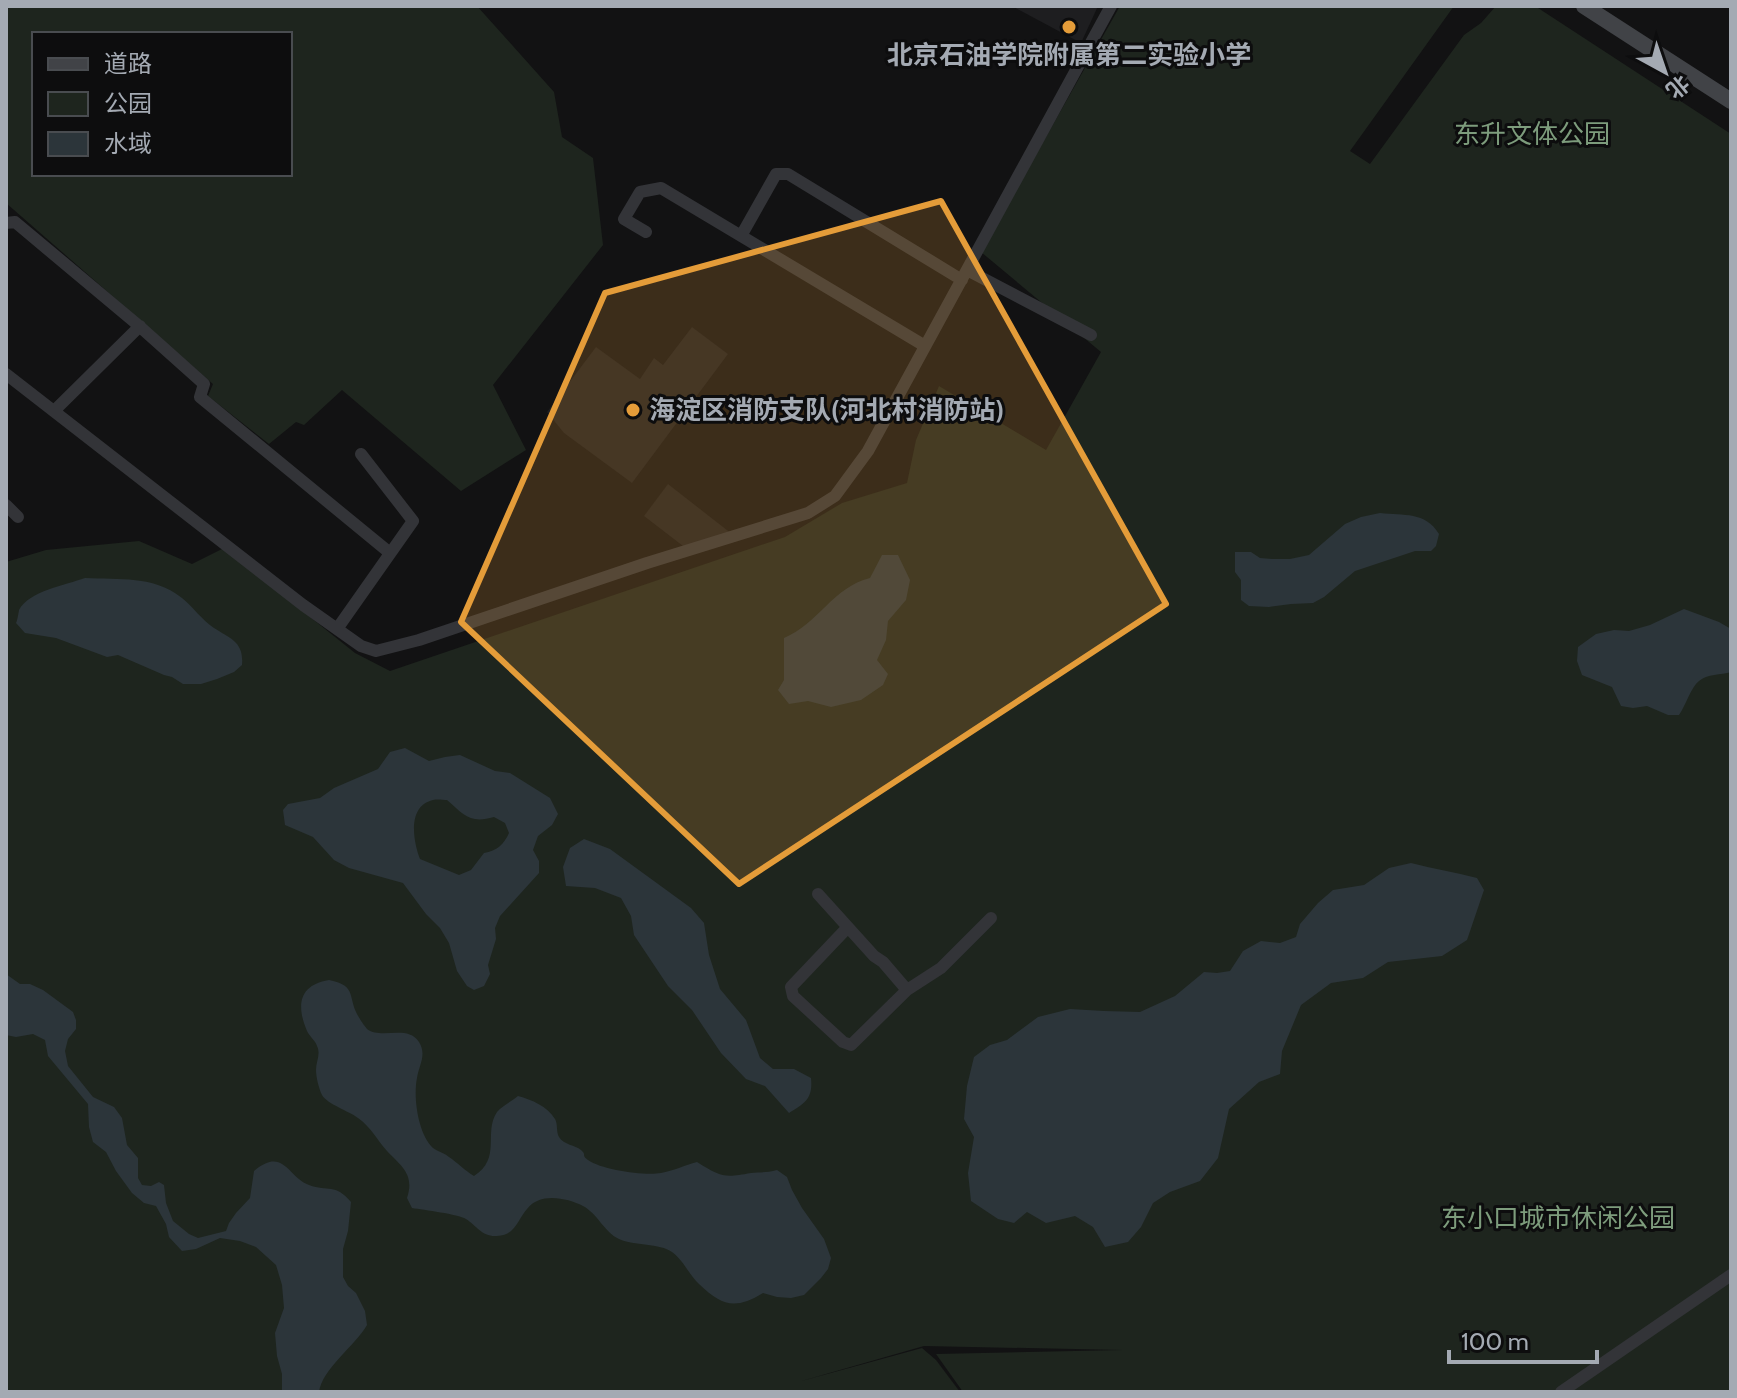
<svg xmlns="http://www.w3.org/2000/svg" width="1737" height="1398" viewBox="0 0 1737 1398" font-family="Cabin,'Noto Sans SC',sans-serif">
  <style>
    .built { fill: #1e1e20 }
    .green { fill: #1e251e; fill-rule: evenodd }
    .water { fill: #2c353a; fill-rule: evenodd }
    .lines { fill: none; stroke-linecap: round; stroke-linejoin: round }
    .street { stroke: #333438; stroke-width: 12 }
    .secondary { stroke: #414347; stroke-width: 16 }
    .marked { fill: #e49c39; fill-opacity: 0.2; stroke: #e49c39; stroke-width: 6; stroke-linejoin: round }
    .poi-dot { fill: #e49c39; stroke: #0d0d0e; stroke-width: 3 }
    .labels { text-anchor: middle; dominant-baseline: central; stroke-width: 6; stroke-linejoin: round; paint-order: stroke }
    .poi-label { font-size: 26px; font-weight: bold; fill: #a4aab3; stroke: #0d0d0e }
    .park-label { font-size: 26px; fill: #7d9c7c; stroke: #0d0d0e }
  </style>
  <rect width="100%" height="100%" fill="#121213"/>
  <!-- built -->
  <path class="built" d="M 1012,6 L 1098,6 L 1081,43 Z
    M 692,327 L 728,354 L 632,483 L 564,433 L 547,412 L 596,347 L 640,379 L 654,358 L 663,365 Z
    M 668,484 L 732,534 L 683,546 L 644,516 Z"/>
  <!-- green -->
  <path class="green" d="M 6,6 L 477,6 L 554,92 L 562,137 L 593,158 L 603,245 L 493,385 L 526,450 L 461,491 L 342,390 L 304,425 L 296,422 L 269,444 L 208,396 L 213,384 L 6,203 ZM 34,34 L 290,34 L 290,174 L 34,174 Z
    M 1120,6 L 1454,6 L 1350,151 L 1370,164 L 1464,35 L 1481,23 L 1496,6 L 1535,6 L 1731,134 L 1731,1392 L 963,1392 L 936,1354 L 1122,1350 L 924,1346 L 798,1382 L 922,1348 L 936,1360 L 960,1392 L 6,1392 L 6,562 L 46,550 L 139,541 L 192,564 L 224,548 L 355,653 L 390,671 L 785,537 L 842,503 L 907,483 L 916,440 L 939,386 L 1046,450 L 1101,352 L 981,252 Z"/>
  <!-- water -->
  <path class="water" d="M 1380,513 C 1404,516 1425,511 1439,534 L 1436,546 L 1431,551 L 1415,551 L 1355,571 L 1324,597 L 1313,603 L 1291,604 L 1269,607 L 1249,606 L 1241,600 L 1241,580 L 1235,572 L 1235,552 L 1251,552 L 1260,558 L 1272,559 L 1290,559 L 1309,555 L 1345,524 L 1361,517 Z
    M 882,555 L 898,555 L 910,580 L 906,600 L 888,621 L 886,640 L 877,660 L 888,674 L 883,685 L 861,700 L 831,707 L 808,701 L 789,704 L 778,690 L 784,680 L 784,638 C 818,624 833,587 870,578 Z
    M 85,578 C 119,580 153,575 182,598 C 193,607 202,620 214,628 C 231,639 244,642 242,665 L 234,672 L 217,679 L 201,684 L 183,684 L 172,677 L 164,675 L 118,655 L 107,657 L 56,638 L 25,633 L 16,623 C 17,622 19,611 19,610 C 29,591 66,585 85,578 Z
    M 1684,609 L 1719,622 L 1731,629 L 1731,672 C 1721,675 1707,674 1699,681 C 1691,687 1686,705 1679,715 L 1668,715 L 1647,706 L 1633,708 L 1621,706 L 1612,687 L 1582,675 L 1577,661 L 1578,647 L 1596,634 L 1614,630 L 1629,631 L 1650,625 Z
    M 405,748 L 429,761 L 445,757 L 460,755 L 495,771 L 510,773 L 550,798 L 558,814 L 552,825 L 538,836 L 533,850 L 539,861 L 539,873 L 500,916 L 495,928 L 496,939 L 488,965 L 490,974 L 484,986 L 474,990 L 467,986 L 457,971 L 449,943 L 440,928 L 426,914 L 403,883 L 349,868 L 334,860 L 313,837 L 285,825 L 283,810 L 288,804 L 320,798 L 334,788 L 378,769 L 390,752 ZM 447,800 C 464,815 470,824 494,817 L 505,823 L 509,833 C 504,844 497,851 484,853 L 471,870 L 459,875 L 420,859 C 413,841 407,806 433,800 C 438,799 443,800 447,800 Z
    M 584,839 L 610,849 L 691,908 L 704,923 L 709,955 L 720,989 L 746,1020 L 760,1058 L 773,1069 L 794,1069 L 811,1078 C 813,1098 806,1103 789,1113 L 765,1086 L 746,1079 L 721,1053 L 692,1010 L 668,986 L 634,935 L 631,916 L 621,898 L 595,888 L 566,886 L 563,867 L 570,848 Z
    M 1411,863 C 1433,869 1455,872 1477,878 L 1484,890 L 1467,940 L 1442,956 L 1388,962 L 1363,978 L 1331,983 L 1301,1005 L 1282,1051 L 1280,1074 L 1259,1082 L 1229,1109 L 1218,1158 L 1200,1181 L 1170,1192 L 1153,1203 L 1141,1227 L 1128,1242 L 1105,1247 L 1093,1227 L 1075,1216 L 1046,1223 L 1027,1212 L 1014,1223 L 998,1219 L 971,1201 L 968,1173 L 974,1137 L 964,1119 L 967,1086 L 974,1057 L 990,1045 L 1007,1040 L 1038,1017 L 1070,1009 L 1104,1011 L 1140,1012 L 1175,996 L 1204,972 L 1217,973 L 1230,971 L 1243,951 L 1261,941 L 1280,943 L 1296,937 L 1300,924 L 1318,903 L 1333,890 L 1364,885 L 1389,868 Z
    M 6,974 L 20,984 L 30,984 L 43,990 L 73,1012 L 76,1020 L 76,1029 L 68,1039 L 65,1051 L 68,1066 L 93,1097 L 114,1107 L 122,1118 L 127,1145 L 138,1158 L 138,1178 L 142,1185 L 151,1186 L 159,1182 L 164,1185 L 166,1203 L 173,1221 L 189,1234 L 198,1238 L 226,1231 L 229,1223 L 236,1213 L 250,1198 L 254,1171 C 284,1146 288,1178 309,1185 C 328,1192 335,1183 351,1202 L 348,1231 L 343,1249 L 343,1277 L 348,1286 L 356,1293 L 365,1311 L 367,1325 C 355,1346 322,1369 319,1392 L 282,1392 L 282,1374 L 277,1356 L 275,1333 L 284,1308 L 282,1285 L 276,1265 L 256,1247 L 240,1241 L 220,1238 L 196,1249 L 182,1251 L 169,1237 L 166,1224 L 156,1206 L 144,1203 L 132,1193 L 116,1171 L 106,1152 L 93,1142 L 89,1127 L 88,1104 L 48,1056 L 45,1040 L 33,1034 L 16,1037 L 6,1035 Z
    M 329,980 C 359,986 346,998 360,1019 C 360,1020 367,1029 367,1029 C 382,1040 407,1024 419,1042 C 427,1055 419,1065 417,1078 C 413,1097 418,1134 433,1148 C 438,1152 445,1153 449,1157 C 458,1163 464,1170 474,1176 C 502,1158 483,1133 497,1112 C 502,1106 512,1101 518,1096 C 532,1100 547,1106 555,1119 C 558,1124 556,1132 559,1137 C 564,1145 575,1145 581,1150 C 587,1155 581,1155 588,1160 C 602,1170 645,1176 661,1173 C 673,1171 685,1165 697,1162 C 721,1177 724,1178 751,1173 C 760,1172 767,1173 777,1170 L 787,1177 L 792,1190 L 802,1208 L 824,1239 L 831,1258 L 828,1269 L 821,1278 L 804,1295 L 791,1298 L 777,1297 L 763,1293 C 735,1310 722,1306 699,1284 C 689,1275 685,1262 672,1252 C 660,1243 634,1246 619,1239 C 604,1232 598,1214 583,1206 C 567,1198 540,1192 527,1209 C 518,1219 515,1236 497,1236 C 482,1237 477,1226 466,1219 C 458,1214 424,1210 412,1208 L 407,1198 C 415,1174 401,1166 387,1151 C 377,1140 371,1127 358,1118 C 349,1111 327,1104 322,1095 C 319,1089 316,1077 316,1070 C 316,1062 321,1054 317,1046 C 315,1040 309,1036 307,1031 C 296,1005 299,985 329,980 Z"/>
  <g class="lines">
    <!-- street -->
    <path class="street" d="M 6,223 L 15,222 L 138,325 L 204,384 L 200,397 L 390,553
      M 646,232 L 624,219 L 640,192 L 661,188 L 925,346
      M 741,236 L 776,174 L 788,174 L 962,280
      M 967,270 L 1091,335
      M 6,374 L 303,605 L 361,646 L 376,651 L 419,640 L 647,563 L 808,513 L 835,496 L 868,451 L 1111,6
      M 54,411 L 140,326
      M 6,505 L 18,517
      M 337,629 L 413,521 L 361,454
      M 818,894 L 874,956 L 883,962 L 907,990
      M 848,927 L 791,987 L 793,996 L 843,1042 L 851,1045 L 907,990 L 941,968 L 991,918
      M 1561,1392 L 1731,1275"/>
    <!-- secondary -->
    <path class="secondary" d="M 1584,6 L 1731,101"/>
  </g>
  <!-- marked area -->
  <path class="marked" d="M 941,201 L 1166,604 L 739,884 L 461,622 L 605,293 Z"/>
  <!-- markers -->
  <g class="poi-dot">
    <circle cx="1069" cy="27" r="8"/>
    <circle cx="633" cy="410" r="8"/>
  </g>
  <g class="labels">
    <!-- poi labels -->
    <g class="poi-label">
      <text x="1069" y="55">北京石油学院附属第二实验小学</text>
      <text x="649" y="410" text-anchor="start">海淀区消防支队(河北村消防站)</text>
    </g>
    <!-- park labels -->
    <g class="park-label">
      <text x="1532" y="134">东升文体公园</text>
      <text x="1558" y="1218">东小口城市休闲公园</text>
    </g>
  </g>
  <!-- border -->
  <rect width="1737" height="1398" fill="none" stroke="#a4aab3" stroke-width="16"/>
  <!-- legend -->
  <rect x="32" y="32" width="260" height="144" fill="#0d0d0e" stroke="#494c50" stroke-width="2"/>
  <rect x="48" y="58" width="40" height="12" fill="#414347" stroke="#494c50" stroke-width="2"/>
  <text x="104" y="72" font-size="24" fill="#a4aab3">道路</text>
  <rect x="48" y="92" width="40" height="24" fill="#1e251e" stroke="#494c50" stroke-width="2"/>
  <text x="104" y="112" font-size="24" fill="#a4aab3">公园</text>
  <rect x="48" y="132" width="40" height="24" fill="#2c353a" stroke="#494c50" stroke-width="2"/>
  <text x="104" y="152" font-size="24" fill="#a4aab3">水域</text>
  <!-- north arrow -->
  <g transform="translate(1665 72) rotate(140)" stroke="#0d0d0e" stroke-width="6" paint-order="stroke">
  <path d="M0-6L14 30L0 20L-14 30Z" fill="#a4aab3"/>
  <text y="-12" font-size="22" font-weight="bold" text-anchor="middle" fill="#a4aab3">北</text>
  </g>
  <!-- scale -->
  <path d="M1449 1350v12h148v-12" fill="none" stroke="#a4aab3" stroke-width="4"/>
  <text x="1461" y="1350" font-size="24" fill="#a4aab3" stroke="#0d0d0e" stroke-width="6" paint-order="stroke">100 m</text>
</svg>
